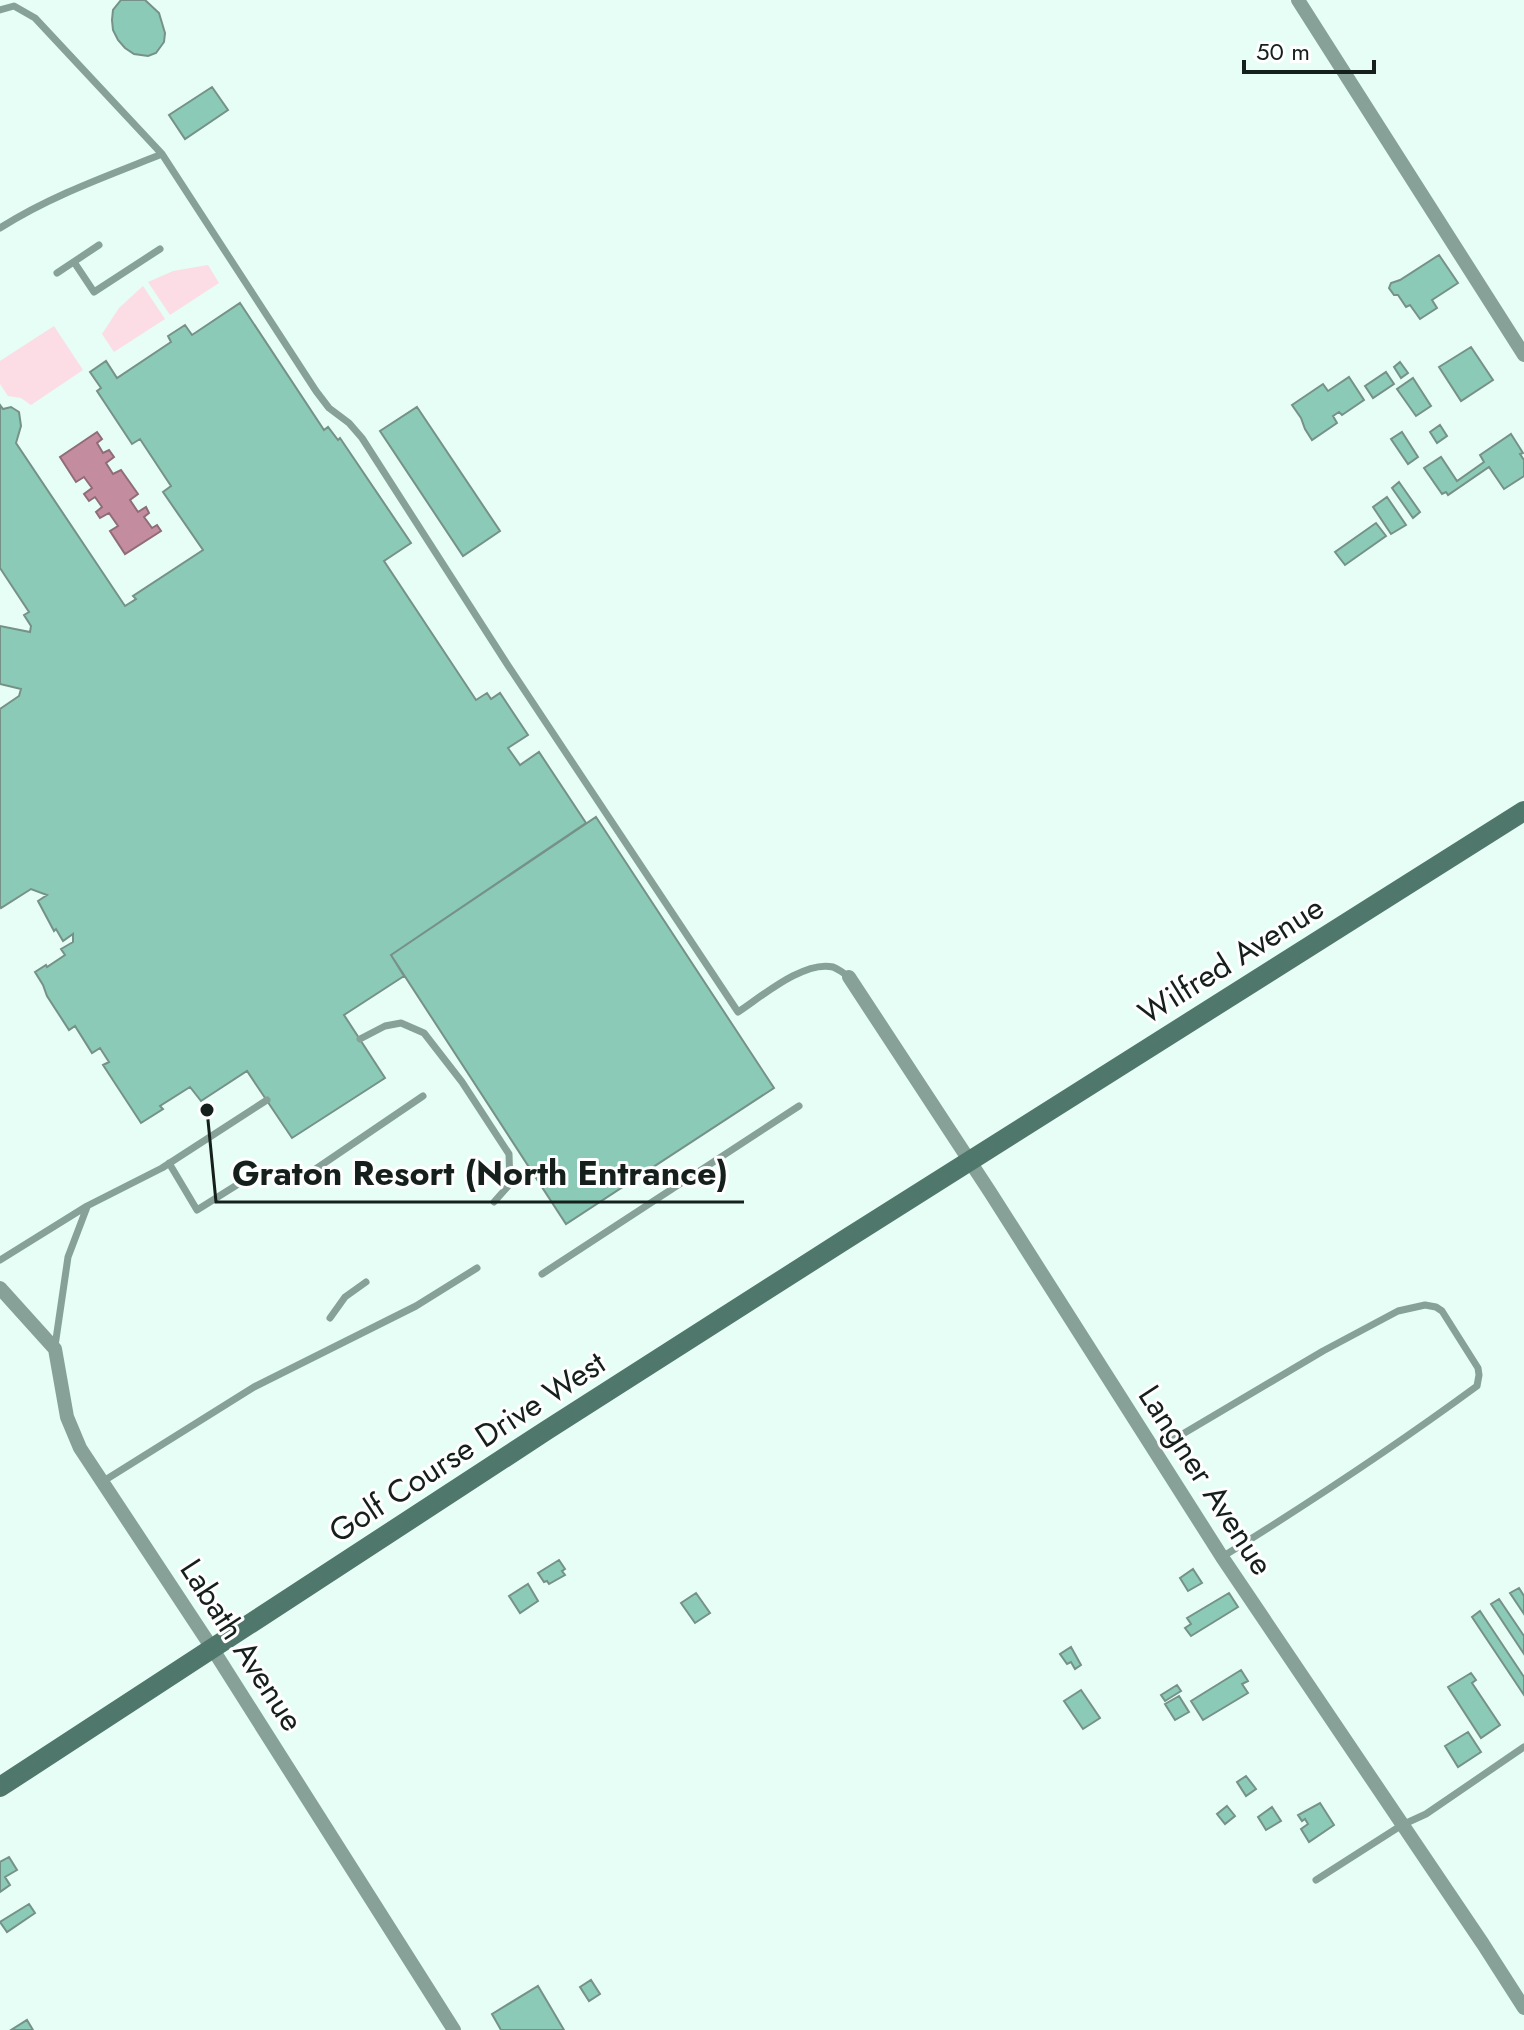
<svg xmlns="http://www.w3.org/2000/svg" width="1524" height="2030" viewBox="0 0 1524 2030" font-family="Jost,sans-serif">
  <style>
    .green { fill: #fcdde6 }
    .water { fill: #c48d9f; stroke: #906c78; stroke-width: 2 }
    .building { fill: #8bcab6; stroke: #769188; stroke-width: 2 }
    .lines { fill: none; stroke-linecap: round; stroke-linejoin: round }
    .lane { stroke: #87a198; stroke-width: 7 }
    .street { stroke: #87a198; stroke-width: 14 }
    .secondary { stroke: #50776b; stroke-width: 20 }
    .labels { text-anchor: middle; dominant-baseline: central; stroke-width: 6; stroke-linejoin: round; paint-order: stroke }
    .street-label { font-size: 32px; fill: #15201c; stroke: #fff }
    .leader { fill: none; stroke: #15201c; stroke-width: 3 }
    .callout-dot { fill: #15201c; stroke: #fff; stroke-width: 3 }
    .callout-label { font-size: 34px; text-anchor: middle; font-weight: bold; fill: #15201c; stroke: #fff; stroke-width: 6; stroke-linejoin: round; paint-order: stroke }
  </style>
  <rect width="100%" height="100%" fill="#e6fef5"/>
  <!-- green -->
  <path class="green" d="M 208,265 L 219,283 L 170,315 L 148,282 L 173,271 Z
    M 143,286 L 165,319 L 114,352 L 102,334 L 119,308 Z
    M 54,326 L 83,370 L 31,405 L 21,398 L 8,396 L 0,384 L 0,361 Z"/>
  <!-- water -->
  <path class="water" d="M 97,432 L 102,439 L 97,443 L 103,453 L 109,450 L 114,457 L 106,463 L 113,474 L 121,470 L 138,494 L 130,500 L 138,512 L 146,507 L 149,513 L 144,517 L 152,528 L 157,525 L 161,531 L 125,554 L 110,531 L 118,526 L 109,513 L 100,518 L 96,512 L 102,507 L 95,497 L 89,501 L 84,494 L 92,488 L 84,477 L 76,482 L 60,457 Z"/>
  <!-- building -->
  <path class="building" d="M 121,0 L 145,0 L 159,13 L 165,33 L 164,42 L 156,53 L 148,56 L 134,54 L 125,48 L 118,40 L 113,30 L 112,20 L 113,10 Z
    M 212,87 L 228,110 L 185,139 L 169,115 Z
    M 1439,255 L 1458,283 L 1432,300 L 1437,308 L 1420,319 L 1410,305 L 1406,307 L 1398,295 L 1394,295 L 1389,288 L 1391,283 L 1400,280 Z
    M 240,303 L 324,430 L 328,427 L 338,440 L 340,438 L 411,543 L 384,561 L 476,700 L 487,693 L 491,699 L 500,693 L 528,735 L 508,748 L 520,765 L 539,752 L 586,823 L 391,955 L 404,976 L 344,1015 L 385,1078 L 292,1138 L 247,1071 L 201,1101 L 190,1087 L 160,1106 L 163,1109 L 141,1123 L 103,1065 L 109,1062 L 100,1048 L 92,1053 L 75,1026 L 69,1030 L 47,996 L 43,985 L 35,972 L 46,965 L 47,967 L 65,955 L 61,949 L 73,942 L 73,934 L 63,941 L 56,929 L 54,931 L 38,901 L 47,895 L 31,889 L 1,908 L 0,906 L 0,709 L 19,696 L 21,689 L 0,684 L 0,626 L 30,632 L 31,626 L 24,615 L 29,612 L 0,568 L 0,405 L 3,409 L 11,407 L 19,412 L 21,426 L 16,443 L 125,606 L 136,599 L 133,596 L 203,550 L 163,492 L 171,486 L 140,439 L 132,444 L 97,391 L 101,388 L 90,372 L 106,361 L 117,378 L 171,342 L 168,336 L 185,325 L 192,335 Z
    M 1471,347 L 1493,380 L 1461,401 L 1439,367 Z
    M 1400,362 L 1408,373 L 1401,378 L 1394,367 Z
    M 1386,372 L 1394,384 L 1373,398 L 1365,386 Z
    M 1349,377 L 1364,400 L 1342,415 L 1339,412 L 1333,416 L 1337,423 L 1312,440 L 1305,429 L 1301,418 L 1292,405 L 1323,384 L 1328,391 Z
    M 1413,378 L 1431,406 L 1416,416 L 1397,389 Z
    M 417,407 L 500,531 L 463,556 L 380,431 Z
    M 1440,425 L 1447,436 L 1437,443 L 1430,432 Z
    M 1402,432 L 1418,457 L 1408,464 L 1391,439 Z
    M 1511,434 L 1523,453 L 1520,454 L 1524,460 L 1524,476 L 1504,489 L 1489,467 L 1448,495 L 1446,492 L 1442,494 L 1424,468 L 1441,457 L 1457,481 L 1484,462 L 1480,455 Z
    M 1399,482 L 1420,512 L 1413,518 L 1392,488 Z
    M 1387,497 L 1406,525 L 1391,534 L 1373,507 Z
    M 1376,523 L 1386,536 L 1345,565 L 1335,552 Z
    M 596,817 L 774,1088 L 566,1224 L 391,955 Z
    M 559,1560 L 565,1569 L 562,1571 L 565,1575 L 549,1584 L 547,1581 L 544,1582 L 538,1573 Z
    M 1193,1569 L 1202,1583 L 1188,1591 L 1180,1578 Z
    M 528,1584 L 538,1601 L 520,1613 L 509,1596 Z
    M 1519,1588 L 1524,1596 L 1524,1614 L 1510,1593 Z
    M 696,1593 L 710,1613 L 695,1623 L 681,1603 Z
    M 1229,1593 L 1238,1607 L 1191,1636 L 1185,1628 L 1191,1624 L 1187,1618 Z
    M 1499,1599 L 1524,1636 L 1524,1654 L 1491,1604 Z
    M 1480,1611 L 1524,1677 L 1524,1695 L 1472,1617 Z
    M 1071,1647 L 1081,1665 L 1075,1669 L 1071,1662 L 1067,1664 L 1060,1654 Z
    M 1241,1670 L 1248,1681 L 1242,1684 L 1248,1693 L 1203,1720 L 1191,1701 Z
    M 1471,1673 L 1476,1680 L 1472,1683 L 1500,1725 L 1481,1738 L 1448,1687 Z
    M 1177,1685 L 1181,1691 L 1165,1701 L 1161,1695 Z
    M 1081,1690 L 1100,1718 L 1083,1729 L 1064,1701 Z
    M 1179,1696 L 1189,1712 L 1175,1720 L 1165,1704 Z
    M 1468,1732 L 1481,1752 L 1458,1767 L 1445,1746 Z
    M 1246,1776 L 1256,1789 L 1246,1796 L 1237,1782 Z
    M 1320,1803 L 1334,1825 L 1309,1842 L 1301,1829 L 1308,1824 L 1305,1819 L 1302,1821 L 1298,1815 Z
    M 1227,1806 L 1235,1816 L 1225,1824 L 1217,1814 Z
    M 1272,1807 L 1281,1821 L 1266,1830 L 1258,1817 Z
    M 9,1857 L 17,1870 L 5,1877 L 10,1885 L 0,1892 L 0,1862 Z
    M 29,1904 L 35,1913 L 7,1932 L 0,1922 Z
    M 591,1980 L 600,1994 L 589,2001 L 580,1987 Z
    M 538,1986 L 564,2030 L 501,2030 L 492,2014 Z
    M 27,2020 L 33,2030 L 11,2030 Z"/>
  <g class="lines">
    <!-- lane -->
    <path class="lane" d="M 0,10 L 14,6 L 35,18 L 162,154 L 316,391 L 329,408 L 349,423 L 362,438 L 509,667 L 738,1012 C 761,997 804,960 833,967 C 838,969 845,974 849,977
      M 0,228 C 50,196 107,176 162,154
      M 74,262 L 94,292 L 160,249
      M 57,273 L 99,245
      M 360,1039 L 385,1026 L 401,1023 L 424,1033 L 462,1082 L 509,1154 L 510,1184 L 494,1202
      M 169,1163 L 197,1210 L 240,1183
      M 298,1181 L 423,1096
      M 0,1260 L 87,1206 L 162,1168 L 267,1100
      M 542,1274 L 799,1106
      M 330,1318 L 345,1297 L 366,1282
      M 55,1346 L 68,1257 L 87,1207
      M 1154,1451 L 1323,1351 L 1398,1311 L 1425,1305 L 1436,1307 L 1442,1311 L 1478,1368 L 1479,1375 L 1477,1386 C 1394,1447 1309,1503 1222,1557
      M 102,1482 L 254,1387 L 416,1306 L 477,1268
      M 1316,1880 L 1402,1825 L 1426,1814 L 1524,1747"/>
    <!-- street -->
    <path class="street" d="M 1298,0 L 1524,355
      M 849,977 L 990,1192 L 1222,1557 L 1483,1944 L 1524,2008
      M 0,1288 L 55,1349 L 67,1417 L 80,1448 L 212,1648 L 454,2030"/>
    <!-- secondary -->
    <path class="secondary" d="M 0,1787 L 547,1430 L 843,1241 L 1524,811"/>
  </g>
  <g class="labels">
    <!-- street labels -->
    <g class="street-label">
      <text transform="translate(1231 960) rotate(-32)">Wilfred Avenue</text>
      <text transform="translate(467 1447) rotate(-33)">Golf Course Drive West</text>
      <text transform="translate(1206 1480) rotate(57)">Langner Avenue</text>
      <text transform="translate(242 1645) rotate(57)">Labath Avenue</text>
    </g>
  </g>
  <!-- callouts -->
  <path class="leader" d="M207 1110L216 1202H744"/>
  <circle class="callout-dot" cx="207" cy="1110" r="8"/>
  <g class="callout-label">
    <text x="480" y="1185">Graton Resort (North Entrance)</text>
  </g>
  <!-- scale -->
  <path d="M1244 60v12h130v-12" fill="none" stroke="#15201c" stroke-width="4"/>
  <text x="1256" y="60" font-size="24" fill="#15201c" stroke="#ffffff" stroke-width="6" paint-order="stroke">50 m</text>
</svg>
